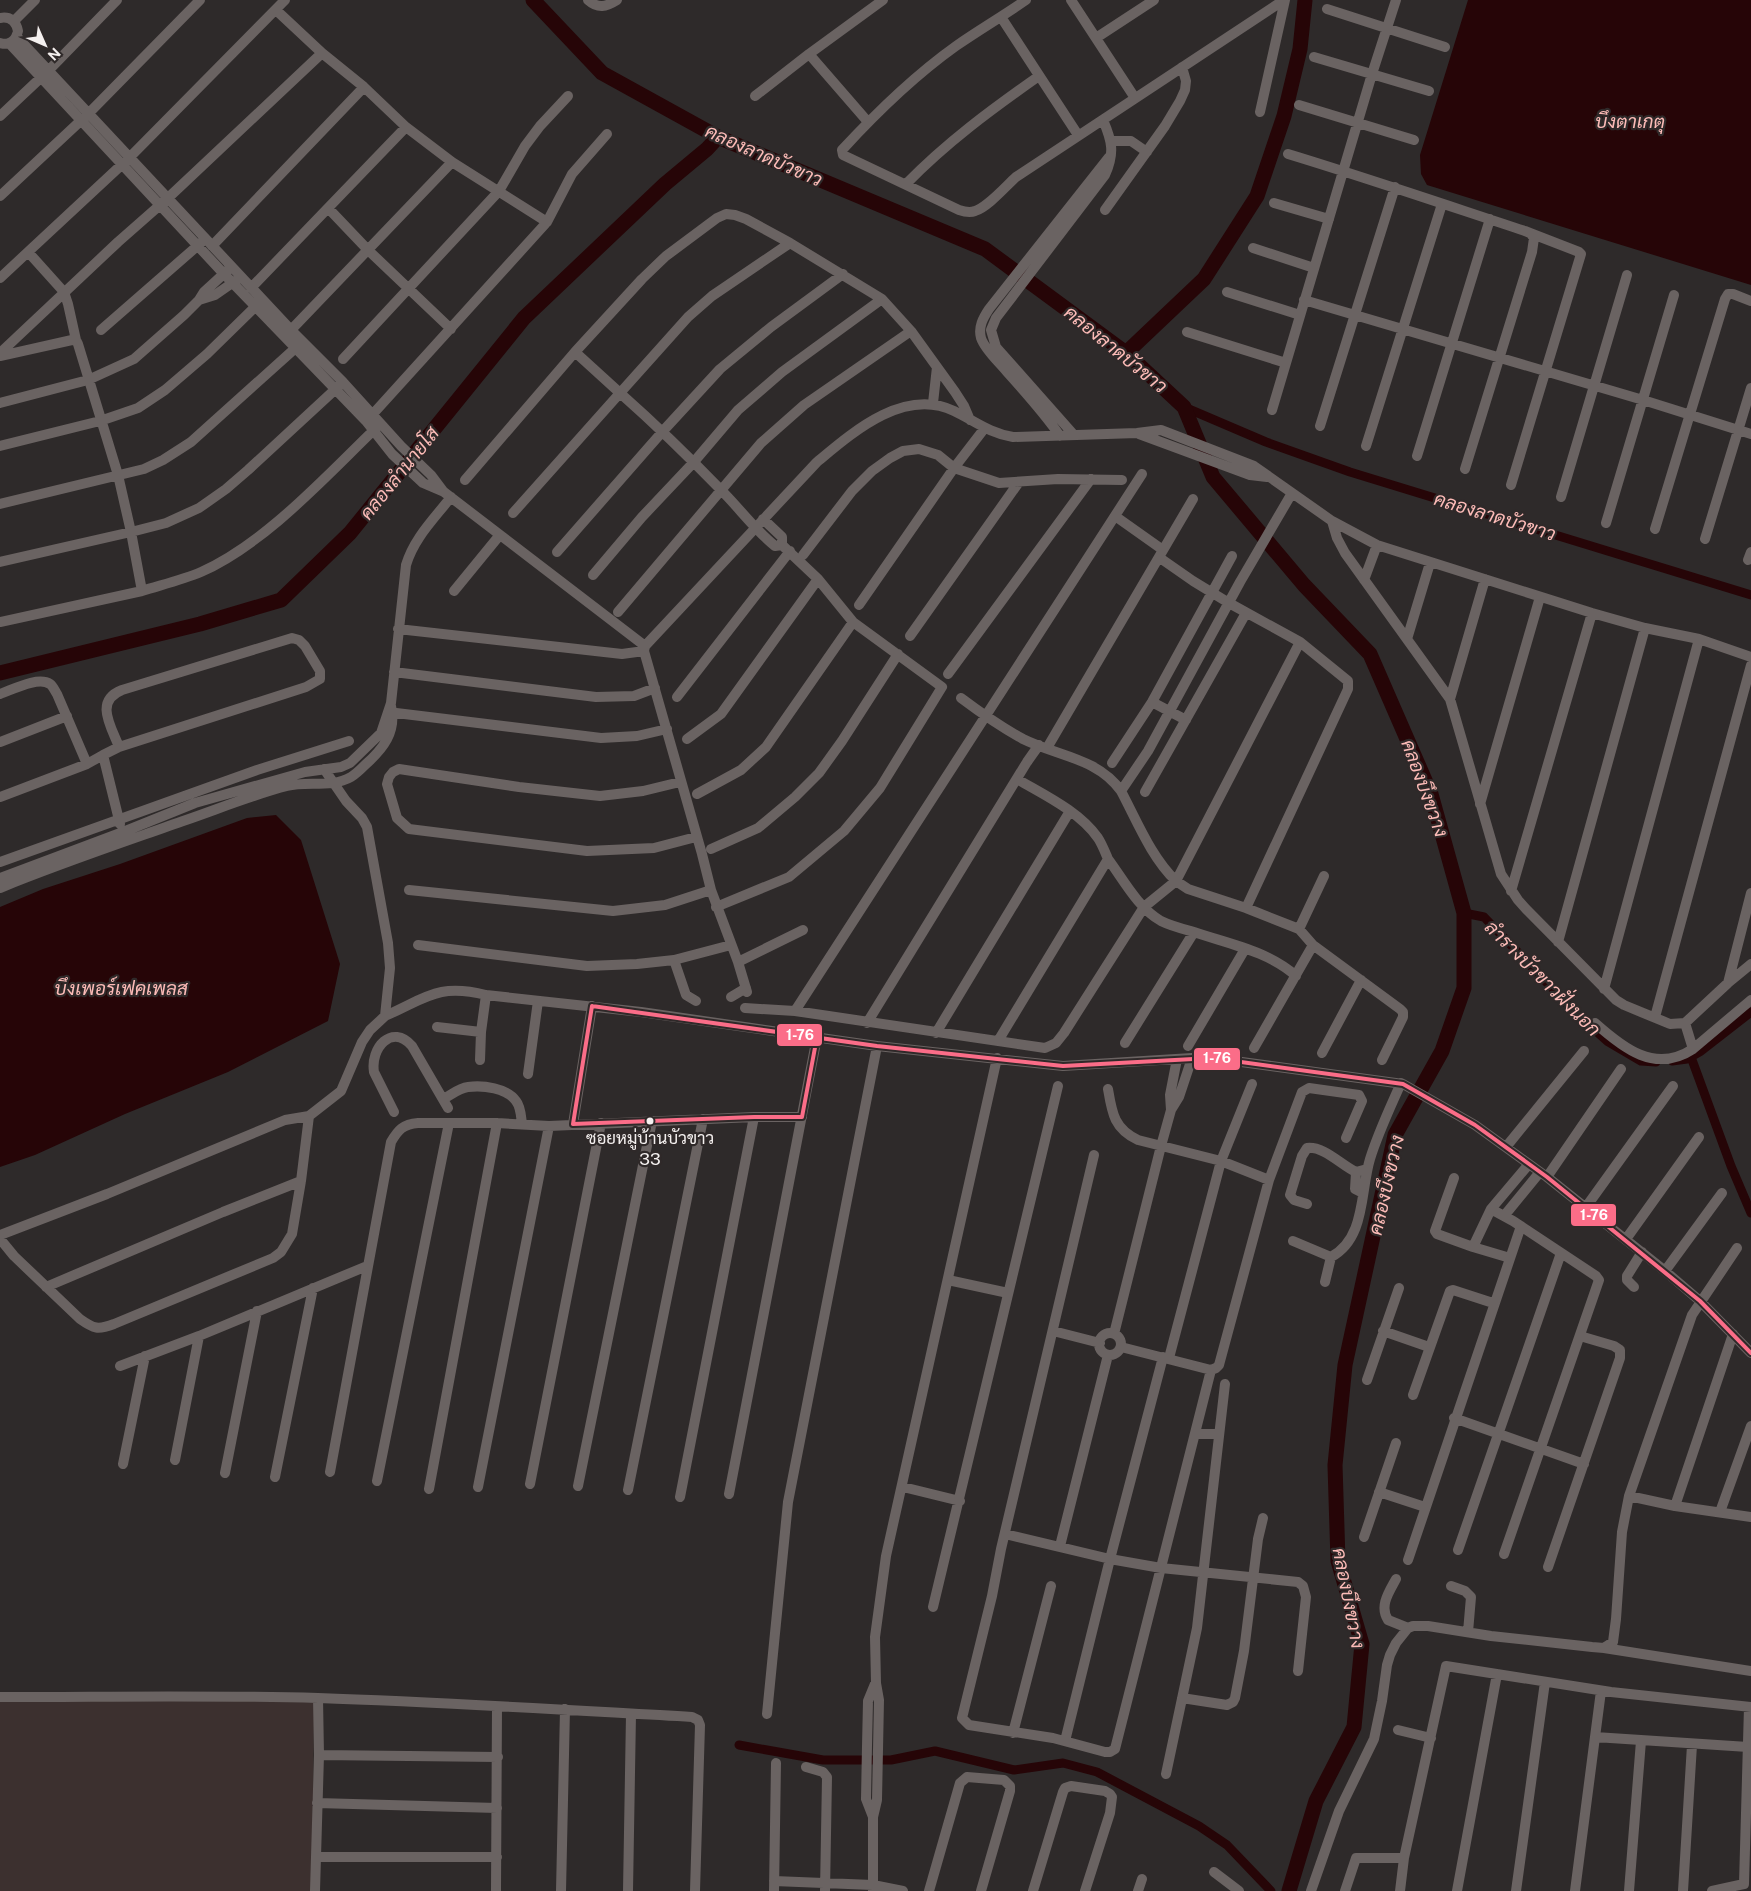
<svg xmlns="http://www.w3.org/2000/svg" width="1751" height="1891" viewBox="0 0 1751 1891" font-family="'Public Sans',Sarabun,sans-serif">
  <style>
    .built { fill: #3c302f }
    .water { fill: #260507 }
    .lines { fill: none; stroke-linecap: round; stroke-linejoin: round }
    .canal { stroke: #260507; stroke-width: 9 }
    .river { stroke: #260507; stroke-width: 15 }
    .minor { stroke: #6a6362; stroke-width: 10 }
    .bus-1-casing { stroke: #2f2929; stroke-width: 8 }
    .bus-1 { stroke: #fb6d88; stroke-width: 4 }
    .bus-dot { fill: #f4f0ef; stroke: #2f2929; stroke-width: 2 }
    .labels { text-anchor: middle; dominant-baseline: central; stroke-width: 4.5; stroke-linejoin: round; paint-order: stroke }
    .bus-label { font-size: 17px; fill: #f4f0ef; stroke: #2f2929 }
    .water-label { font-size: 19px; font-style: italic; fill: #fcbbb7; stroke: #2f2929 }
    .line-badge { stroke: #2f2929; stroke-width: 2 }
    .badge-label { font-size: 14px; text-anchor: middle; font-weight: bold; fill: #fff }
  </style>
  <rect width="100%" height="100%" fill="#2e2a2a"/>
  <!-- built -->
  <path class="built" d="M 0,1701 L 314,1701 L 312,1891 L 0,1891 Z"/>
  <!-- water -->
  <path class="water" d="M 1468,0 L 1751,0 L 1751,285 L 1427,185 L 1421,174 L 1420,155 Z
    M 276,815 L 301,840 L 340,964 L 328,1021 L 228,1072 L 125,1114 L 35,1155 L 0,1167 L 0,907 L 43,889 L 120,864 L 247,818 Z"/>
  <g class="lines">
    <!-- canal -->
    <path class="canal" d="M 1184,407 L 1266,442 L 1350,472 L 1751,595
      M 1464,913 L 1484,917 L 1578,1015 L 1607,1041 L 1641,1061 L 1656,1062
      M 1691,1057 L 1731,1166 L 1751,1213
      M 1672,1061 L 1687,1059 L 1701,1051 L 1751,1012
      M 739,1745 L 823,1760 L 891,1760 L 935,1751 L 1014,1770 L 1063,1763 L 1097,1772 L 1199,1826 L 1227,1845 L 1271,1891"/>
    <!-- river -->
    <path class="river" d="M 533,0 L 602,73 L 718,137 L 985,249 L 1126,353 L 1184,407 L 1213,477 L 1304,585 L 1370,654 L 1431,794 L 1464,913 L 1464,988 L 1442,1051 L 1395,1135 L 1345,1365 L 1335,1465 L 1338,1561 L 1362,1644 L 1354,1727 L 1316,1801 L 1289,1891
      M 1126,353 L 1204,279 L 1257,196 L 1284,116 L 1300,49 L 1305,0
      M 0,673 L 200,624 L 281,600 L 350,533 L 524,318 L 665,184 L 707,149 L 718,137"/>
    <!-- minor -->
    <path class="minor" d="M 588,0 C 598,9 606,7 617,0
      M 1026,0 C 1003,16 979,30 956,46 C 914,76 876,113 842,150 L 843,155 L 959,210 C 965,212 970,213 975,211 C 988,207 1006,186 1016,177 L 1284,0
      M 1071,0 L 1135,98
      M 1327,9 L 1445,47
      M 276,10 L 322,53 L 364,87 L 406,127 L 452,162 L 547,222
      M 1001,17 L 1078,135
      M 0,18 C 10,16 16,21 18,31 C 16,40 10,46 0,43
      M 14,21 L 35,0
      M 17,37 L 291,330 L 343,382 L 401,446 L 431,475 L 443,491
      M 1096,38 L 1154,0
      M 9,43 L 224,274 L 366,421 L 392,454 L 423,483 L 444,492 L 645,646
      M 809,54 L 868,122
      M 1314,57 L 1429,91
      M 755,96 L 809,54 L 883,0
      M 1299,105 L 1414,140
      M 1260,112 L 1285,0
      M 0,116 L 49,70 L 117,0
      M 1112,141 L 1131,141 L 1147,152
      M 1288,154 C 1367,178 1446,205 1525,231 L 1530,233 L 1534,238 L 1532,252 L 1465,469
      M 906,184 C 947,142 992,109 1039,76
      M 0,196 L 89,113 L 200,0
      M 1274,203 L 1329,219
      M 328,208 L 368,250 L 451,329
      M 1105,210 L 1165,126 L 1180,101 L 1185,90 L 1186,81 L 1182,67
      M 212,246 L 364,87
      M 1253,248 L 1314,268
      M 28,252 L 64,292 L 68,304 L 76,340
      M 0,278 L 130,157 L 285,0
      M 251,288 L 406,127
      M 1227,292 L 1300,315
      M 199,300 L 215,295 L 238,279
      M 1304,300 L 1643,400 L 1751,434
      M 101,330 L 203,241
      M 291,330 L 452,162
      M 1187,332 L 1286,363
      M 0,353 L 118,242 L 168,198 L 322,53
      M 0,356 L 72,340 L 76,340 L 78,344 L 118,475 L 131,532 L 142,591 L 0,622
      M 343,359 L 499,191 L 525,146 L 540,126 L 568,96
      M 0,403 L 88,380 L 134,359 L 184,315 L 199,300 L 204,292 L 228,270
      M 933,403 L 937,367
      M 1272,410 L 1372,74 L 1396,0
      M 372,415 L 547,222 L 572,174 L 607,134
      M 1320,426 L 1395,187
      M 1139,434 L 1250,475 L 1267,477
      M 1074,435 L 996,347 L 991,330 L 996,318 L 1105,175 C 1115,153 1112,141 1103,120
      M 1060,436 C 1044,413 1026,393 1007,372 C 999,362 985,350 981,338 C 978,327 983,318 989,309 L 1109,157
      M 0,446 L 100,421 L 138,408 L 165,390 L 207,354 L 259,303
      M 1366,446 L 1442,204
      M 1417,456 L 1490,219
      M 465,480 L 575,352 L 642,279 L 666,256 L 717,218 L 726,214 L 735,215 L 746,219 L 790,243 L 882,299 L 911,331 L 955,392 L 964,406 L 970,420
      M 1511,485 L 1581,254 L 1579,252 L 1530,233
      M 1561,497 L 1627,275
      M 0,504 L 144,469 L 163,460 L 191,442 L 300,344
      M 513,513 L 620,393 L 575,352
      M 1115,516 L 1163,550
      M 1332,521 L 1337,538 L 1345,553 L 1450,699 L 1501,874 L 1518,900 L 1526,909 L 1616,1000 L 1624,1005 L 1670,1024 L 1685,1023 L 1728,983 L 1751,964
      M 1606,523 L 1674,295
      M 1655,529 L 1725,299 L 1728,294 L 1733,294 L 1751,301
      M 1705,539 L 1751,388
      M 782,545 L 775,546 C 755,530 740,509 722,491 C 689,457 655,424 620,393 L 688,317 L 712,296 L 790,243
      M 557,552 L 663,431 L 720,369 L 771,327 L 843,274
      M 803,555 L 852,491 L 872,471 L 890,458 L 903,451 L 919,449 L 938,455 L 954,468 L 999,483 L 1058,479 L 1122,480
      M 1160,558 L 1193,581 L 1229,603 L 1300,642 L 1348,681 L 1348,689 L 1246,908
      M 1748,560 L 1751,552
      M 0,562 L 131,532 L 166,523 L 199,508 L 226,489 L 248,470 L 340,385
      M 593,575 L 642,517 L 693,463 L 738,410 L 782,372 L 882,299
      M 1364,580 L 1377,545
      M 142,591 C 161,585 182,580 201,572 C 266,543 326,476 377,427
      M 454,591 L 499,536
      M 859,605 L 954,468 L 984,429
      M 618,612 L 761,443 L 804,405 L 911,331
      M 398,629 L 622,654 L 644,651
      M 910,636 L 1019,482
      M 1407,639 L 1430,563
      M 394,672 L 596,697 L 634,696 L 655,688
      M 948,674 L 1091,479
      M 0,694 C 12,690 38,676 50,684 C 53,686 55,691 57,694 L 87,764
      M 677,697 L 790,551
      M 961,698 C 981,713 1001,727 1023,739 C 1057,756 1098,758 1121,791 C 1137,821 1151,857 1176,881 L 1300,642
      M 1450,699 L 1485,579
      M 1152,702 L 1186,720
      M 388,712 L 601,738 L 637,736 L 667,729
      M 687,739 L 721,714 L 818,579
      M 0,742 L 67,716
      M 1047,748 L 1193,499
      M 103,755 L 119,747 L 306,687 L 320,679 L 320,671 L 305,646 L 299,640 L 292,638 L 122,690 C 94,701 111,726 119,747
      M 1112,763 L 1152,702 L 1232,556
      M 324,769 L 346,801 L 362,818 L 367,827 L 388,943 L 390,968 L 385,1016 C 426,998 438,983 486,995 L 641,1012 L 877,1046 L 1063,1066 L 1192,1058 L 1212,1058 L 1403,1084 L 1475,1125 L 1547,1177 L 1665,1271 L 1700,1301 L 1751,1353
      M 1017,779 C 1044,795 1079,811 1098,838 C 1102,844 1105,852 1108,859
      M 680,782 L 643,791 L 600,796 L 519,787 L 399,769 L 393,772 L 389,777 L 387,784 L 397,818 L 409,829 L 587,851 L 654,848 L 696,837
      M 1121,791 L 1148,751 L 1240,582 L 1292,493
      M 1145,792 L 1246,613
      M 697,794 L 741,770 L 766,747 L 853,622
      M 0,797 L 87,764 L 103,755 L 120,824
      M 1480,804 L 1540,597
      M 711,849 L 758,828 L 795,797 L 819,773 L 842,741 L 898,654
      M 0,862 L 257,770 L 349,741
      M 0,878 L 123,832 L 195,803 L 305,772 L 341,767 L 350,763 L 381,733 L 391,703 L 406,565 C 414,538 434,519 451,497
      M 0,888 C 61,863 124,842 186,820 C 218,809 255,794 287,786 C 307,781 332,788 351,777 C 356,774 361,769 365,765 C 383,749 397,732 391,706
      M 409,890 L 613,911 L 665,905 L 711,890
      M 1511,891 L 1592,613
      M 716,907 L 789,877 L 844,831 L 880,788 L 942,687 L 853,622 L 818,579 L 782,545 L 782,537 L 763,519
      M 1299,929 L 1324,876
      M 1558,942 L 1645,628
      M 418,945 L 587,966 L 637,964 L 674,960 L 731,945
      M 674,960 L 686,995 L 696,1001
      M 738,962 L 803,930
      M 1728,983 L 1751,893
      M 1604,989 L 1699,639
      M 747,992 L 738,962 L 711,890 L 702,854 L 644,651 L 645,646 L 817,462 C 853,432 904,387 954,411 C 975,421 989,433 1013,437 L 1137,433 L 1161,430 L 1254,466 L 1332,521 L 1377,545 L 1592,613 L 1645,628 L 1699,639 L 1751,657
      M 731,997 L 746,988
      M 745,1008 L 795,1011 L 1045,1048 L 1056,1043 L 1064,1033 L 1144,907 L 1176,881 L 1188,889 L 1246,908 L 1299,929 L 1313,945 L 1400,1009 L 1403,1012 L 1403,1017 L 1382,1060
      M 795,1011 L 1142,474
      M 1655,1017 L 1751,665
      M 867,1023 L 1027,762 L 1039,745
      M 1595,1023 C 1623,1048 1655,1074 1693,1049 L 1685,1023
      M 437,1027 L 481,1032
      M 936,1033 L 1070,811
      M 998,1041 L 1108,859 C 1123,879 1138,908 1161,921 C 1171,926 1183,929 1194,932
      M 1125,1043 L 1194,932 C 1229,944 1268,951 1296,976
      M 1188,1046 L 1245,949
      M 1254,1048 L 1313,945
      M 1693,1049 L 1751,1000
      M 1322,1053 L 1361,980
      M 480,1060 L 481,1032 L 486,995
      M 528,1074 L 538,1001
      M 1108,1089 C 1112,1113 1114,1129 1138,1140 L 1221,1161 L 1269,1180
      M 443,1099 C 451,1095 459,1088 468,1087 C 483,1085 507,1088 516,1101 C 521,1107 521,1117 522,1124
      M 1171,1110 L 1170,1095 L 1177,1059
      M 394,1112 L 374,1072 C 370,1048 392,1023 412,1046 L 448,1108
      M 573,1124 L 592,1006
      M 1506,1147 L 1584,1051
      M 1094,1155 L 1001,1549 L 992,1596 L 962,1718 L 969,1725 L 1053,1738 L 1105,1752 L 1110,1752 L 1115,1749 L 1211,1370
      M 1356,1172 L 1355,1189 L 1363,1193
      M 1547,1177 L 1621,1069
      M 1454,1178 L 1435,1231 L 1437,1234 L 1473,1247 L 1510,1258
      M 1307,1204 L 1294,1200 L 1290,1195 L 1302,1156 L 1307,1148 C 1324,1146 1341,1165 1356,1172 L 1367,1169
      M 1586,1207 L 1673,1086
      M 1491,1209 L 1513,1221 L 1596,1276 L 1599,1280 L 1504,1554
      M 1504,1216 L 1540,1172
      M 0,1235 L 107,1194 L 285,1120 L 309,1116 L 341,1091 L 362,1042 L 370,1030 L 385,1016
      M 0,1239 L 14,1256 L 80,1319 C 94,1329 98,1330 114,1324 L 273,1258 L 281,1252 L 292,1234 L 301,1181 L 309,1116
      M 1626,1239 L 1699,1137
      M 1293,1241 L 1331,1257 C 1366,1238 1360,1192 1370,1159 C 1378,1133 1390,1108 1401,1083
      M 1473,1247 L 1491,1209 L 1529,1164
      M 1665,1271 L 1722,1193
      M 948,1280 L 1008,1293
      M 1325,1282 L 1331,1257
      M 46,1287 L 223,1212 L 301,1181
      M 1634,1287 L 1627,1280 L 1627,1276 L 1642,1252
      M 1053,1331 L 1100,1343
      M 1383,1331 L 1429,1347
      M1099 1344a11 11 0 1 1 22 0a11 11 0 1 1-22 0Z
      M 1114,1334 L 1161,1146 L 1171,1110 L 1179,1097 L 1192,1058
      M 1121,1347 L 1211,1370 L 1216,1368 L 1219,1365 L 1269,1180 L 1302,1092 L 1309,1088 L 1359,1095 L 1362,1101 L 1346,1138
      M 1169,1358 L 1221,1161 L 1252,1084
      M 120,1366 L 199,1336 L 367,1266
      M 1367,1380 L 1399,1288
      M 1413,1395 L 1450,1291 L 1453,1290 L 1493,1303
      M 1454,1418 L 1584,1464
      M 1195,1434 L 1219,1434
      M 175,1460 L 199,1336
      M 123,1464 L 145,1356
      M 330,1472 L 391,1142 C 398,1130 403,1124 418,1123 L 497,1123 L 549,1126 L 754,1117 L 802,1117
      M 225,1473 L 257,1311
      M 275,1477 L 313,1288
      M 377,1481 L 449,1123
      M 530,1484 L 601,1123
      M 578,1486 L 652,1121
      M 478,1487 L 549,1126
      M 903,1487 L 960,1501
      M 429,1489 L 497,1123
      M 628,1490 L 703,1119
      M 1379,1492 L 1425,1507
      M 729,1494 L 817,1037
      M 1629,1496 L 1675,1506 L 1751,1517
      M 680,1497 L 754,1117
      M 1675,1506 L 1733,1334
      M 1720,1512 L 1751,1426
      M 1005,1534 L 1110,1559 L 1161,1568 L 1298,1582 L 1303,1586 L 1306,1597 L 1298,1671
      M 1364,1537 L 1396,1443
      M 1060,1546 L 1108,1355
      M 1458,1550 L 1561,1253
      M 1408,1560 L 1521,1226
      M 1548,1567 L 1620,1358 L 1620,1350 L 1614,1346 L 1580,1336
      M 1396,1579 C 1389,1592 1379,1606 1388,1620 L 1408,1628
      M 1451,1586 L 1465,1591 L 1471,1597 L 1468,1632
      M 933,1607 L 1058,1086
      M 1604,1648 L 1751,1671
      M 1601,1691 L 1595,1737 L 1748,1747
      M 0,1697 C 106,1697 212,1695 318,1698 C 443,1702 567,1710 692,1717 L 698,1720 L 700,1725 L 695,1891
      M 1182,1698 L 1227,1705 L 1233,1702 L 1235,1698 L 1244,1651 L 1258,1539 L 1263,1518
      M 767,1714 L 788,1502 L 877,1046
      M 1398,1730 L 1431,1738
      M 1013,1733 L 1051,1586
      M 1065,1741 L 1110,1559 L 1163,1357
      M 319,1755 L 498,1757
      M 806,1767 L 823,1772 L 827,1777 L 825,1891
      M 1166,1774 L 1197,1628 L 1225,1384
      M 317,1803 L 497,1808
      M 873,1817 L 866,1799 L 867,1746 L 868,1701 L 875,1684
      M 316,1857 L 497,1857
      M 1214,1872 L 1239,1891
      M 774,1881 L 873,1885 L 903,1891
      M 315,1891 L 319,1755 L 318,1698
      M 496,1891 L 497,1707
      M 561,1891 L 565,1709
      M 628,1891 L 631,1714
      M 774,1891 L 776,1763
      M 873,1891 L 873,1817 L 877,1800 L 879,1700 L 876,1683 L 875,1637 L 886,1556 L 997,1058
      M 929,1891 L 960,1783 L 967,1777 L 1004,1780 L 1010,1786 L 1010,1791 L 981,1891
      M 1033,1891 L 1063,1792 L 1065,1788 L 1071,1786 L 1105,1791 L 1110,1794 L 1112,1797 L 1110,1813 L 1085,1891
      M 1138,1891 L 1142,1879
      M 1311,1891 L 1339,1811 L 1374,1739 L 1382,1701 L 1387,1665 L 1390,1655 L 1396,1643 L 1408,1628 L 1413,1626 L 1428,1626 L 1491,1636 L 1592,1647 L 1604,1648 L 1613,1642 L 1616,1619 L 1622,1532 L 1629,1496 L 1692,1315 L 1737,1248
      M 1345,1891 L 1356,1858 L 1404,1858
      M 1400,1891 L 1404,1858 L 1446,1666 L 1611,1692 L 1751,1707
      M 1457,1891 L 1497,1674
      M 1516,1891 L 1545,1682
      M 1575,1891 L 1595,1737
      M 1629,1891 L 1641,1741
      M 1683,1891 L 1692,1745
      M 1712,1891 L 1744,1884 L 1749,1707"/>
    <!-- bus-1 casing -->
    <g class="bus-1-casing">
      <path id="bus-1" d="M 592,1006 L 877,1046 L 1063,1066 L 1212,1058 L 1403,1084 L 1475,1125 L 1547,1177 L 1700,1301 L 1751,1353
        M 802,1117 L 817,1037
        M 573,1124 L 754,1117 L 802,1117
        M 573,1124 L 592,1006"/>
    </g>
    <!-- bus-1 -->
    <use href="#bus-1" class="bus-1"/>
  </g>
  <!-- markers -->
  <circle class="bus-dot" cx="650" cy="1121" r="4.5"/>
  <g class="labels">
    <!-- bus labels -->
    <g class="bus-label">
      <text x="650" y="1138">ซอยหมู่บ้านบัวขาว<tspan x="650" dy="21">33</tspan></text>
    </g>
    <!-- water labels -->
    <g class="water-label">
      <text x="1630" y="121">บึงตาเกตุ</text>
      <text transform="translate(764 155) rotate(24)">คลองลาดบัวขาว</text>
      <text transform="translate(1116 349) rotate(39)">คลองลาดบัวขาว</text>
      <text transform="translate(399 473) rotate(-51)">คลองลำนายโส</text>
      <text transform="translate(1495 516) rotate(17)">คลองลาดบัวขาว</text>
      <text transform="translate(1425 788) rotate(70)">คลองบึงขวาง</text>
      <text transform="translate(1543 978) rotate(45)">ลำรางบัวขาวฝั่งนอก</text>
      <text x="121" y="988">บึงเพอร์เฟคเพลส</text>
      <text transform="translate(1386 1185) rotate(-77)">คลองบึงขวาง</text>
      <text transform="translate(1349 1598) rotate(79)">คลองบึงขวาง</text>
    </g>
  </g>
  <g class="line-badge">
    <rect x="776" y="1023" width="47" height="24" rx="5" fill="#fb6d88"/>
    <rect x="1193" y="1047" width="48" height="24" rx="5" fill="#fb6d88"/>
    <rect x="1570" y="1203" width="47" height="24" rx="5" fill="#fb6d88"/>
  </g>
  <g class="badge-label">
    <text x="800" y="1040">1-76</text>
    <text x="1217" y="1063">1-76</text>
    <text x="1594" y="1220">1-76</text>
  </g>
  <!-- north arrow -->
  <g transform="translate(45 45) rotate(135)" stroke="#2f2929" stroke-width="4" paint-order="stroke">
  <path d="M0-4L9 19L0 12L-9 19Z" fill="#f4f0ef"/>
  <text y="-8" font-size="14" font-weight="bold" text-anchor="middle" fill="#f4f0ef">N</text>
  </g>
</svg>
